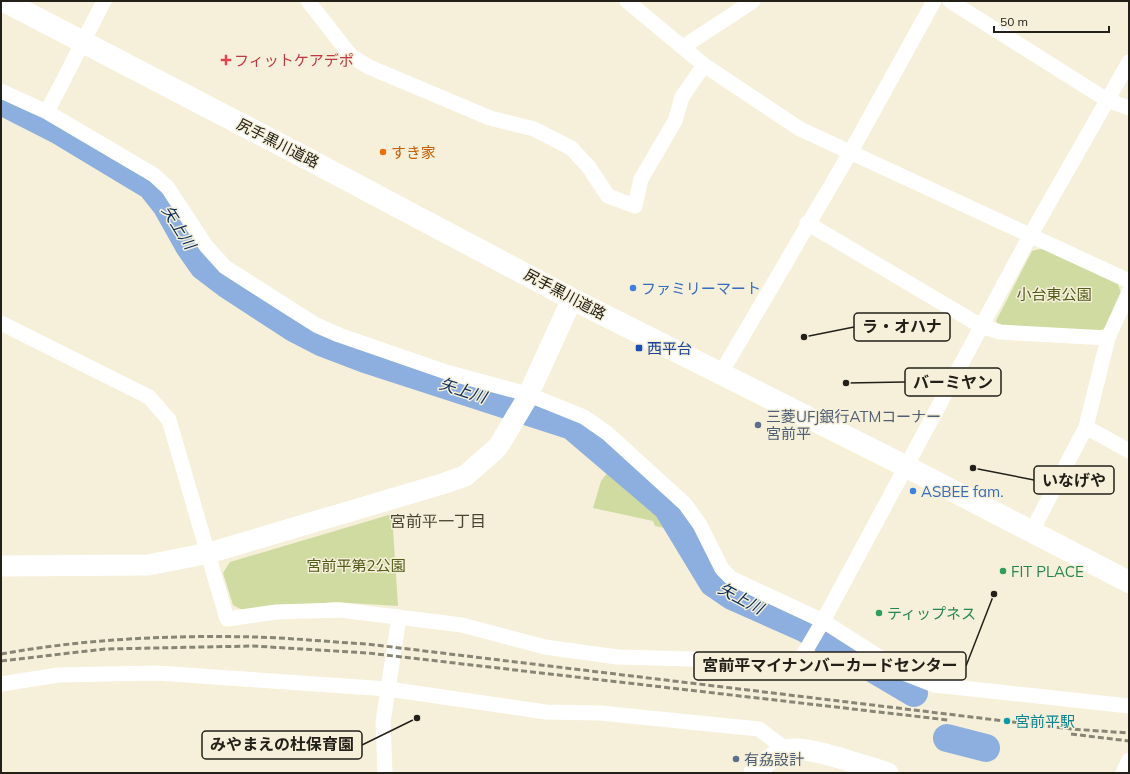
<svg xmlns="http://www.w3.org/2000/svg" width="1130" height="774" viewBox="0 0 1130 774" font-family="Mulish,'Noto Sans JP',sans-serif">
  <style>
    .park { fill: #cfdba1 }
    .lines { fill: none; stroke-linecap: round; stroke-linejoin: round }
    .river { stroke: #8cafe0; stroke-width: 28 }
    .street { stroke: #fff; stroke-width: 15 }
    .secondary { stroke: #fff; stroke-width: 21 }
    .primary { stroke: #fff; stroke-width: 22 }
    .rail { stroke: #898576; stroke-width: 3; stroke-dasharray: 6 3; stroke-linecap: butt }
    .health-dot { fill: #e0444e; stroke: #f6f0da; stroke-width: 1.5 }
    .food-dot { fill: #e8710a; stroke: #f6f0da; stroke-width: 1.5 }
    .shop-dot { fill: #3f7fe0; stroke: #f6f0da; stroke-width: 1.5 }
    .transit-dot { fill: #1a4fb4; stroke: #f6f0da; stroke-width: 1.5 }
    .service-dot { fill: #5c6f8a; stroke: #f6f0da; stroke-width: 1.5 }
    .leisure-dot { fill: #2e9e5b; stroke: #f6f0da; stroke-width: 1.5 }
    .culture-dot { fill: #0f9aa8; stroke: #f6f0da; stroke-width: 1.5 }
    .labels { text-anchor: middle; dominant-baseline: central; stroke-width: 3; stroke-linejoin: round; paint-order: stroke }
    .health-label { font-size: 15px; fill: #be3a42; stroke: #f6f0da; text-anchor: start }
    .street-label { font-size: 15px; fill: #222018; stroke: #f6f0da }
    .food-label { font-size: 15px; fill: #c56008; stroke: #f6f0da; text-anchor: start }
    .shop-label { font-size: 15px; fill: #366cbe; stroke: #f6f0da; text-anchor: start }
    .park-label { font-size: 15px; fill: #505a19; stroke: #f6f0da }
    .transit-label { font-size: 15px; fill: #164399; stroke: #f6f0da; text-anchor: start }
    .service-label { font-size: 15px; fill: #4e5e75; stroke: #f6f0da; text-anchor: start }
    .leisure-label { font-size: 15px; fill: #27864d; stroke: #f6f0da; text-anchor: start }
    .culture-label { font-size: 15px; fill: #0d838f; stroke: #f6f0da; text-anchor: start }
    .water-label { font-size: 16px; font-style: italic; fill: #092c58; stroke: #f6f0da }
    .neighbourhood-label { font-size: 16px; fill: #494432; stroke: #f6f0da }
    .leader { fill: none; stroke: #222018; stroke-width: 1.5 }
    .callout-dot { fill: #222018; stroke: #f6f0da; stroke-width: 1.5 }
    .callout { fill: #f6f0da; stroke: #222018; stroke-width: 1.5 }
    .callout-label { font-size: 16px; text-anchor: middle; font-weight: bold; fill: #222018 }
  </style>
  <rect width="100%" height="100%" fill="#f6f0da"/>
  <!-- park -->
  <path class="park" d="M 1044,248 L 1118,283 L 1121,294 L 1106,328 L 1093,333 L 1001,328 L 996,321 L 1032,251 Z
    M 611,468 L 665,510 L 674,530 L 655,526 L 653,521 L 593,508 L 601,481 Z
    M 392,514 L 398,606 L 334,602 L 244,611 L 233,605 L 223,573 L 230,562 Z"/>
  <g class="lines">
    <!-- river -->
    <path class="river" d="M 1,101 L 58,130 L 151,186 L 166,205 L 189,246 L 203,266 L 228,285 L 294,328 L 323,343 L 365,359 L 572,426 L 667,507 L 713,583 L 732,596 L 804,628 L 914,693
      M 947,738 L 986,748"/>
    <!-- street -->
    <path class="street" d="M 308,1 L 351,56 L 369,67 L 490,118 L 534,129 L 571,148 L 588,166 L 608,196 L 635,206 L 641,179 L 675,121 L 682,97 L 704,65
      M 627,1 L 704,65 L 800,129 L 1129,281
      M 950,1 L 1107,100 L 1129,108
      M 683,47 L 753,1
      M 1,91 L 47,112 L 154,175 L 168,188 L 206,246 L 225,267 L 316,325 L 339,335 L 446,372 L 527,394 L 584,417 L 607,433 L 685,504 L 700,525 L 722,569 L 731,578 L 823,621 L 906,674 L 934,685 L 1129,706
      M 47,112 L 104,1
      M 807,223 L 981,326 L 1000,332 L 1108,338
      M 1,323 L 149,397 L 169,420 L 227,619 L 276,612 L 340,610 L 462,625 L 545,647 L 617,657 L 799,662 L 823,621 L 1030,236 L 1129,62
      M 721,373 L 850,153 L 934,1
      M 1086,427 L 1129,451
      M 1032,531 L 1086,427 L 1108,338 L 1129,292
      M 1,684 L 58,675 L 157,673 L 388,689 L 546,712 L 600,713 L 759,729 L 787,750
      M 385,773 L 383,722 L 399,617
      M 1123,773 L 1129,760"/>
    <!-- secondary -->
    <path class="secondary" d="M 1,566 L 148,565 L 209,553 L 442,484 L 465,476 L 498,447 L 526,400 L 572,299
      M 754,773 C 763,765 774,754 787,750 C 805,744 867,767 888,773"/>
    <!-- primary -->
    <path class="primary" d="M 4,1 L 306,158 L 572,299 L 905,466 L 1129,582"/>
    <!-- rail -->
    <path class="rail" d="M 1,654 C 84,639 171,635 255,637 C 292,638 330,642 367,644 L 1071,729 L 1129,733
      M 1,661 L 105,649 L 253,646 L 368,653 L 948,720
      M 1071,734 L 1129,741"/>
  </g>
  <!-- markers -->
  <path class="health-dot" d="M224 54h4v4h4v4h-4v4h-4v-4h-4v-4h4z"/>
  <circle class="food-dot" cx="383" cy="152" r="4"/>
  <g class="shop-dot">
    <circle cx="633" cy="288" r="4"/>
    <circle cx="913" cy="491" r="4"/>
  </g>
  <rect class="transit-dot" x="635" y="344" width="8" height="8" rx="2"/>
  <g class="service-dot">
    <circle cx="758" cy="425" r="4"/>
    <circle cx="736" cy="759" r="4"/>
  </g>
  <g class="leisure-dot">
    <circle cx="1003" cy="571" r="4"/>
    <circle cx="879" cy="613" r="4"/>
  </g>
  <circle class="culture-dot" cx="1007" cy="721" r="4"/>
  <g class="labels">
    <!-- health labels -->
    <g class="health-label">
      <text x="234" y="60">フィットケアデポ</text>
    </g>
    <!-- street labels -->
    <g class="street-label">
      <text transform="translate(278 143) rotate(27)">尻手黒川道路</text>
      <text transform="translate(565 294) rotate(28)">尻手黒川道路</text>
    </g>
    <!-- food labels -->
    <g class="food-label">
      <text x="391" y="152">すき家</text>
    </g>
    <!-- shop labels -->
    <g class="shop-label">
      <text x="641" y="288">ファミリーマート</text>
      <text x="921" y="491">ASBEE fam.</text>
    </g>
    <!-- park labels -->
    <g class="park-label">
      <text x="1054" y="294">小台東公園</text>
      <text x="356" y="565">宮前平第2公園</text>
    </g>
    <!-- transit labels -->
    <g class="transit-label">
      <text x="647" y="348">西平台</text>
    </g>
    <!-- service labels -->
    <g class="service-label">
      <text x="766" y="416">三菱UFJ銀行ATMコーナー<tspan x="766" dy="17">宮前平</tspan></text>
      <text x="744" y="759">有劦設計</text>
    </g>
    <!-- leisure labels -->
    <g class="leisure-label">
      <text x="1011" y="571">FIT PLACE</text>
      <text x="887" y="613">ティップネス</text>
    </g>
    <!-- culture labels -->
    <g class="culture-label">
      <text x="1015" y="721">宮前平駅</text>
    </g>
    <!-- water labels -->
    <g class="water-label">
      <text transform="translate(179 227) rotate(58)">矢上川</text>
      <text transform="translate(463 390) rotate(18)">矢上川</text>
      <text transform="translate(741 598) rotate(28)">矢上川</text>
    </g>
    <!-- neighbourhood labels -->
    <g class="neighbourhood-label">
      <text x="438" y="521">宮前平一丁目</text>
    </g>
  </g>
  <!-- callouts -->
  <path class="leader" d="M804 337L854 327M846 383L905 382M973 468L1034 480M994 594L966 666M417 718L362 745"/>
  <g class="callout-dot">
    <circle cx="804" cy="337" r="4"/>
    <circle cx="846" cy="383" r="4"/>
    <circle cx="973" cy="468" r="4"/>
    <circle cx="994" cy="594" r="4"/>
    <circle cx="417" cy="718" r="4"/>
  </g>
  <g class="callout">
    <rect x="854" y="313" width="96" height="28" rx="4"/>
    <rect x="905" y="368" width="96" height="28" rx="4"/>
    <rect x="1034" y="466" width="80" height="28" rx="4"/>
    <rect x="694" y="652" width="272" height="28" rx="4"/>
    <rect x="202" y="731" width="160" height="28" rx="4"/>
  </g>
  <g class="callout-label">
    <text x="902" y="332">ラ・オハナ</text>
    <text x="953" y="388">バーミヤン</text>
    <text x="1074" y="486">いなげや</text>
    <text x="830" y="671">宮前平マイナンバーカードセンター</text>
    <text x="282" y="750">みやまえの杜保育園</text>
  </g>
  <!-- border -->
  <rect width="1130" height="774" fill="none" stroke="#222018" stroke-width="4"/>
  <!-- scale -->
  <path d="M994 26v6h115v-6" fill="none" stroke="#222018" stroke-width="2"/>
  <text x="1000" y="26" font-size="12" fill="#222018" stroke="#f6f0da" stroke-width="3" paint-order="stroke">50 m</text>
</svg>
